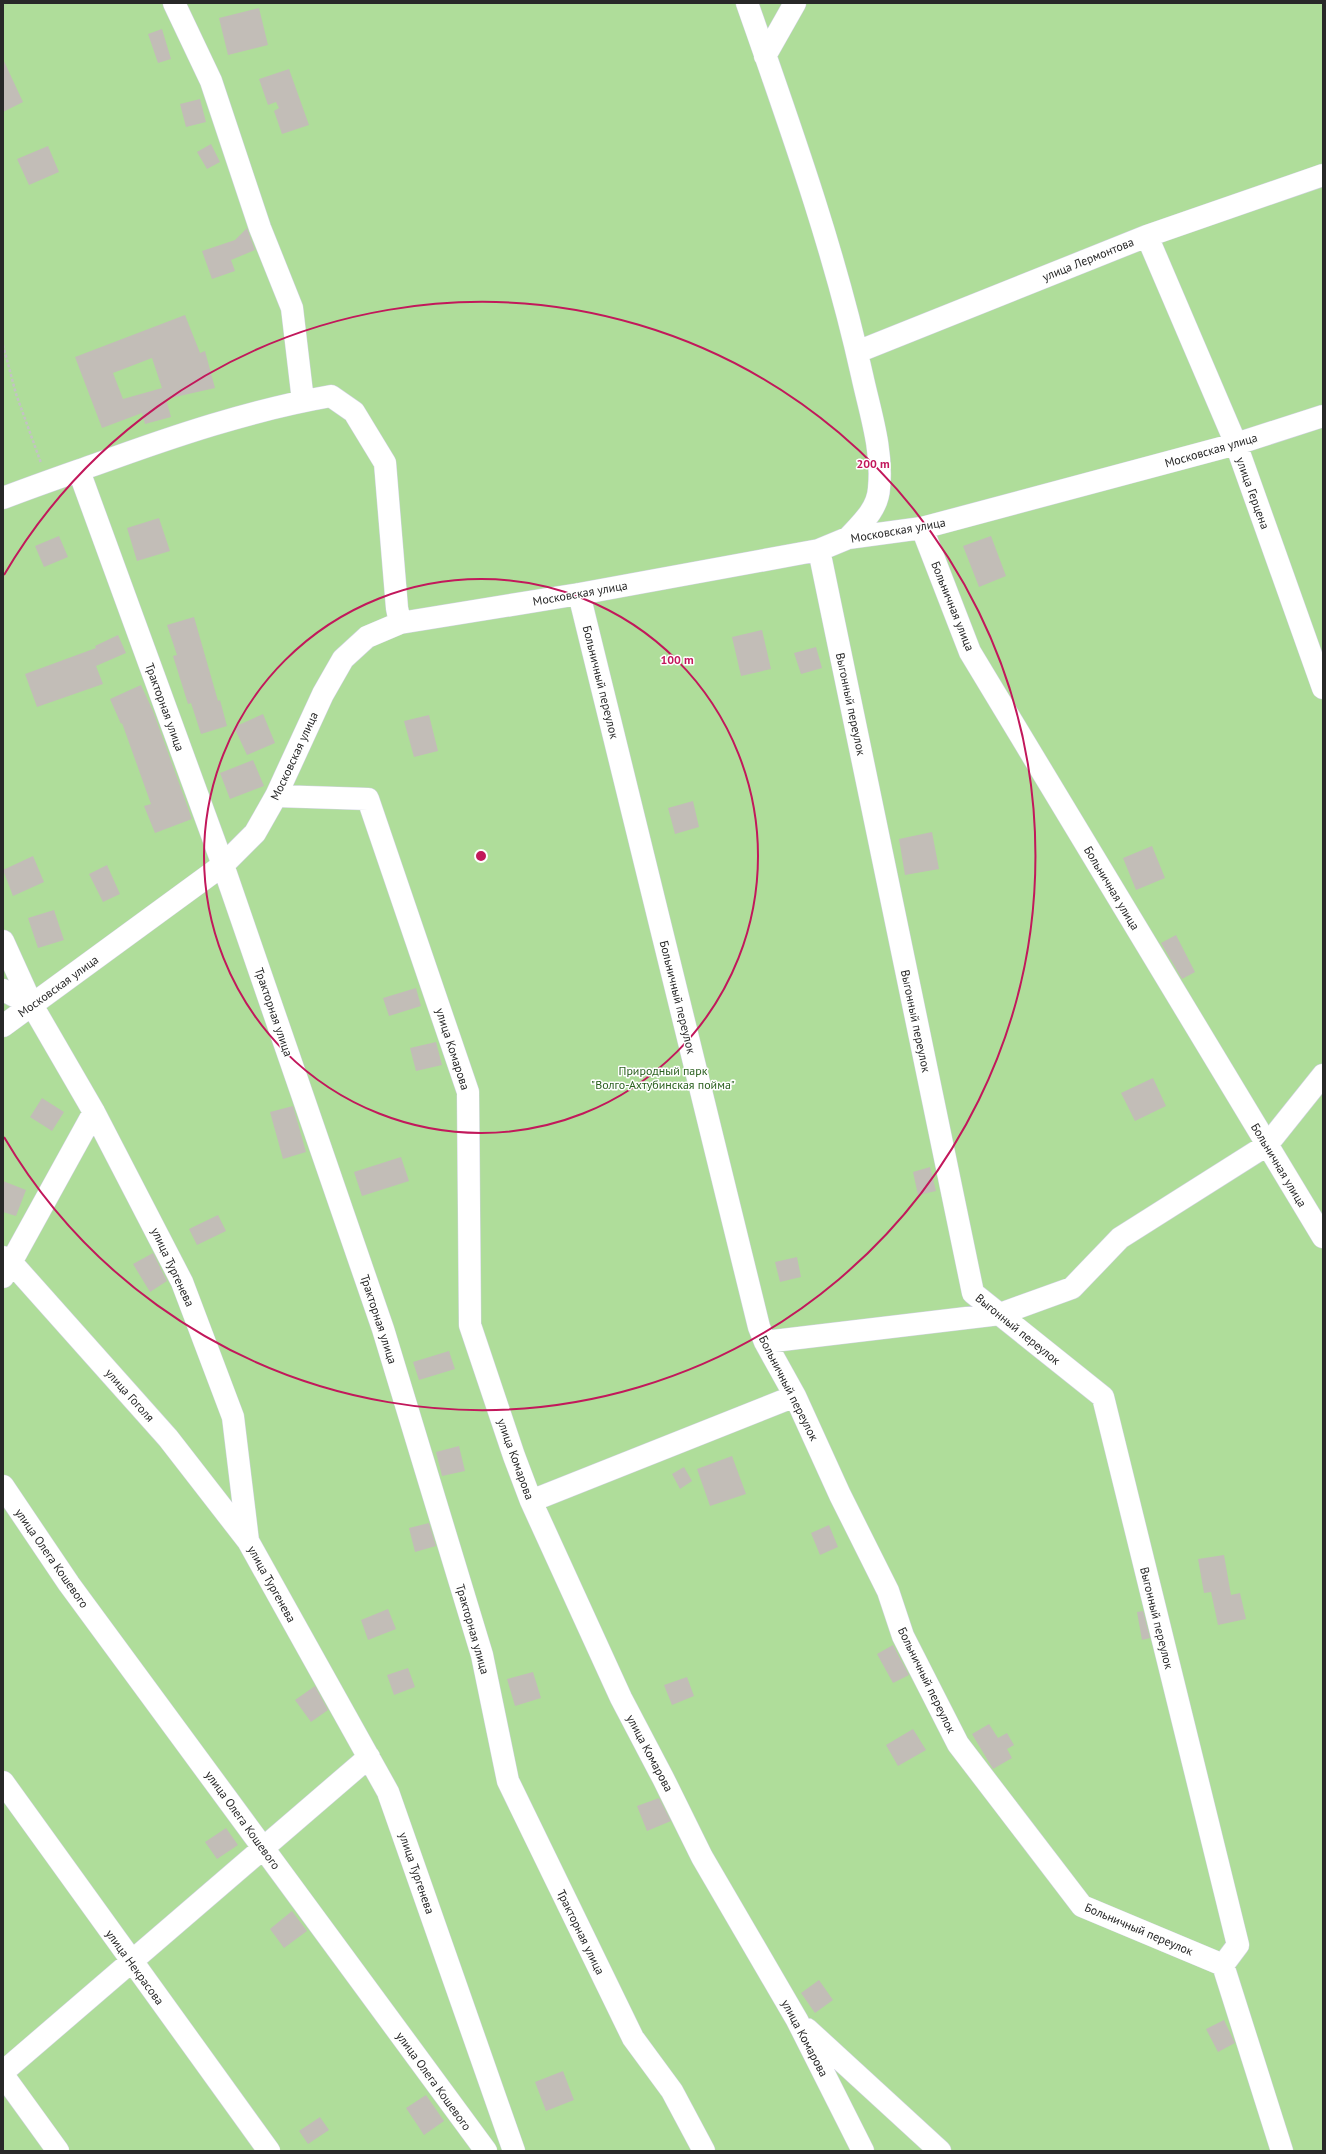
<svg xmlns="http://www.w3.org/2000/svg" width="1326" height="2154" viewBox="0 0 1326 2154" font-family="'PT Sans',sans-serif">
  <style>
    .green { fill: #afdd9a }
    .building { fill: #c2bdb7; fill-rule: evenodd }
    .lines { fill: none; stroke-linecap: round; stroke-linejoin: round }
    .minor-casing { stroke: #d0d3e0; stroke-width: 23 }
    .path { stroke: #c3c3c3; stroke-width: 2.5; stroke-dasharray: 3 2; stroke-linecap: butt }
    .minor { stroke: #fff; stroke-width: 22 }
    .ring { fill: none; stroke: #c2185b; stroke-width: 2 }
    .labels { text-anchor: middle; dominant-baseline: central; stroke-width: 3; stroke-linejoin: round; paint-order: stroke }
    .street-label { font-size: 12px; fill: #282828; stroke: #fff }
    .park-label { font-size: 12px; fill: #2a5f1e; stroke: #fff }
    .centre { fill: #c2185b; stroke: #fff; stroke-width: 2 }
    .ring-label { font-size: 12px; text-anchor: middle; font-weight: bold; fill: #c2185b; stroke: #fff; stroke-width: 3; stroke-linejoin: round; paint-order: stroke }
  </style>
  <rect width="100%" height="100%" fill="#eae3da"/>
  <!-- green -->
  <path class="green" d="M 3,3 L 1323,3 L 1323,2151 L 3,2151 Z"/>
  <!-- building -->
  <path class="building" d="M 259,8 L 268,45 L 228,55 L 219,18 Z
    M 162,29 L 171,59 L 158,63 L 148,34 Z
    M 3,59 L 23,102 L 3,112 Z
    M 289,69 L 309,125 L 282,134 L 274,111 L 279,108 L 276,102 L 268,105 L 259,79 Z
    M 200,99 L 206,122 L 186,127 L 180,104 Z
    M 211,144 L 220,162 L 207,169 L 197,152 Z
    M 48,146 L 59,172 L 29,185 L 17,159 Z
    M 247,228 L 255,250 L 231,260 L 235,271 L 212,279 L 202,251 L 235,240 Z
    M 185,315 L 200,353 L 205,351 L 215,388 L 166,399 L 171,417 L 145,424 L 142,413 L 102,428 L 75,357 ZM 152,358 L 162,388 L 123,399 L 113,373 Z
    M 159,518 L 170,551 L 137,561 L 127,528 Z
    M 59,536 L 68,557 L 44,567 L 35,546 Z
    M 991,536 L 1006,576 L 979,587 L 963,546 Z
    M 194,617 L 218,701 L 220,700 L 227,726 L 201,734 L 191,703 L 188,704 L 173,656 L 177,655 L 167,625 Z
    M 762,630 L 771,669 L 741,676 L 732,637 Z
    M 118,635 L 126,653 L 96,666 L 103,684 L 37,707 L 25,674 L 96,648 L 95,646 Z
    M 816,647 L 822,668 L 801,674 L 794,653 Z
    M 141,685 L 153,711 L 192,819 L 155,833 L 144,806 L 151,804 L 122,723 L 121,724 L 110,699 Z
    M 263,714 L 275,743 L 247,755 L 234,727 Z
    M 429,715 L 438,751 L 414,757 L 404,721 Z
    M 253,760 L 264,786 L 230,799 L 220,773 Z
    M 693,801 L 699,827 L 675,834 L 668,808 Z
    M 932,832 L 939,869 L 905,875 L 899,839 Z
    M 1152,846 L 1165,878 L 1136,890 L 1123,858 Z
    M 33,856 L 44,882 L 13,896 L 3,870 Z
    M 107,865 L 120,894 L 103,902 L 89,874 Z
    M 54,910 L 64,940 L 38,948 L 28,918 Z
    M 1176,935 L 1195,972 L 1182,979 L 1161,943 Z
    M 416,988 L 421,1006 L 389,1016 L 383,998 Z
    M 436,1042 L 442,1065 L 416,1071 L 410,1048 Z
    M 1153,1078 L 1166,1106 L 1135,1121 L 1121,1093 Z
    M 42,1098 L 64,1112 L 52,1131 L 30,1117 Z
    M 293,1106 L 306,1152 L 283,1159 L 270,1112 Z
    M 401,1157 L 409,1181 L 362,1196 L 354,1172 Z
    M 930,1167 L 936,1191 L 918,1195 L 913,1172 Z
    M 3,1181 L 26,1190 L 16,1216 L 3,1212 Z
    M 218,1215 L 226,1231 L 197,1245 L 189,1229 Z
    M 153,1253 L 167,1281 L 150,1292 L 133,1264 Z
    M 797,1257 L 801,1277 L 780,1282 L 775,1262 Z
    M 449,1351 L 455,1369 L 419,1380 L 413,1362 Z
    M 459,1446 L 465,1471 L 442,1476 L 436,1452 Z
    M 732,1456 L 746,1494 L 710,1506 L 697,1469 Z
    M 684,1467 L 692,1481 L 680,1489 L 672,1474 Z
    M 429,1523 L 436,1546 L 415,1552 L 409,1528 Z
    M 829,1525 L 838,1547 L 820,1555 L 811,1533 Z
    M 1224,1555 L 1231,1595 L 1240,1593 L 1246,1619 L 1218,1625 L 1211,1592 L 1204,1593 L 1198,1559 Z
    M 388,1609 L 396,1629 L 368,1640 L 361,1620 Z
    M 1143,1611 L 1150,1638 L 1142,1640 L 1137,1612 Z
    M 893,1645 L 909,1675 L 893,1683 L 877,1654 Z
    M 408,1668 L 415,1687 L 394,1695 L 387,1675 Z
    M 533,1672 L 541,1698 L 515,1706 L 507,1679 Z
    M 687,1677 L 694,1696 L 672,1705 L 664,1685 Z
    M 315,1686 L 328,1710 L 311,1722 L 295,1700 Z
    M 989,1724 L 998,1738 L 1007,1733 L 1014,1745 L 1007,1749 L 1012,1758 L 993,1769 L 972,1734 Z
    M 913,1729 L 926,1750 L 898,1766 L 886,1745 Z
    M 659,1798 L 671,1821 L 647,1831 L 637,1806 Z
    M 226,1828 L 238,1845 L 217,1859 L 205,1842 Z
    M 292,1911 L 307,1931 L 284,1948 L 270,1929 Z
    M 819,1980 L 833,2000 L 815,2013 L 801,1993 Z
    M 1224,2020 L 1235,2043 L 1218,2052 L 1206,2029 Z
    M 563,2071 L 574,2100 L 546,2111 L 535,2082 Z
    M 426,2095 L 444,2121 L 424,2135 L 406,2108 Z
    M 320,2117 L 329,2130 L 308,2144 L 299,2131 Z"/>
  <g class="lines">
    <!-- minor casing -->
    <g class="minor-casing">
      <path id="minor" d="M 174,3 L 211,81 L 260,228 L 292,308 L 303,401
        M 747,3 C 790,126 834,248 862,375 C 870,412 883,450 879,488 C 878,509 861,524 848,538
        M 765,56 L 795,3
        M 1147,236 L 1236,444 L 1323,688
        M 857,352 L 1147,236 L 1323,175
        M 79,471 L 223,865 L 383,1329 L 482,1655 L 508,1781 L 633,2038 L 672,2091 L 704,2151
        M 3,498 C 34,486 66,475 97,464 C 174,436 251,410 331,396 L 354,412 L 385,463 L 397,608 L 400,623
        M 922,528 L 970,652 L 1323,1237
        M 819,550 L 973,1293 L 1103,1397 L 1238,1945 L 1223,1965
        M 579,594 L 759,1327 L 765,1342 L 795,1396 L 840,1495 L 888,1591 L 903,1636 L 958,1744 L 1082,1906 L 1223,1965
        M 276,796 L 368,799 L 468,1092 L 470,1325 L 514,1456 L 531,1501 L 621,1698 L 663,1778 L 702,1857 L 797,2020 L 863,2151
        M 3,941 L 32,1005 L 94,1112 L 182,1282 L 233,1417 L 248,1541 L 388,1792 L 514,2151
        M 3,990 L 32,1005
        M 3,1026 L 223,865 L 255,833 L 276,796 L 323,694 L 343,659 L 367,637 L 400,623 L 579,594 L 819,550 L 848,538 L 922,528 L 1236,444 L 1323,416
        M 3,1257 L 11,1262 L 168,1438 L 248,1541
        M 3,1277 L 94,1112
        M 765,1342 L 1000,1314 L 1072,1288 L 1120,1238 L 1267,1145 L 1323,1075
        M 3,1486 L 69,1584 L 486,2151
        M 531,1501 L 795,1396
        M 3,1782 L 269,2151
        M 1223,1965 L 1282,2151
        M 807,2029 L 940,2151
        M 3,2072 L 369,1757
        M 3,2075 L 58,2151"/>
    </g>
    <!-- path -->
    <path class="path" d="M 3,345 L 16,394 L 41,463"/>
    <!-- minor -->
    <use href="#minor" class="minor"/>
  </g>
  <!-- distance rings -->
  <g class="ring">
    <circle cx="481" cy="856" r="277"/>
    <path d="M4 575A554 554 0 1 1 4 1137"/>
  </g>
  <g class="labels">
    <!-- street labels -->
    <g class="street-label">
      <text transform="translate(1088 259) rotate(-22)">улица Лермонтова</text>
      <text transform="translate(1211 450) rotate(-16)">Московская улица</text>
      <text transform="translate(1253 493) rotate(70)">улица Герцена</text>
      <text transform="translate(898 530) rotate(-10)">Московская улица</text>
      <text transform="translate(580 593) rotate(-10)">Московская улица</text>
      <text transform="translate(953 606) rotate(68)">Больничная улица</text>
      <text transform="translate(601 682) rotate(76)">Больничный переулок</text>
      <text transform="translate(851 704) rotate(78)">Выгонный переулок</text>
      <text transform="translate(165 707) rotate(70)">Тракторная улица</text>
      <text transform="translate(294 756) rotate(-65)">Московская улица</text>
      <text transform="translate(1112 888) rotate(59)">Больничная улица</text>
      <text transform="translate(58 986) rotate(-36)">Московская улица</text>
      <text transform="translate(678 997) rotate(76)">Больничный переулок</text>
      <text transform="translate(274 1012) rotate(71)">Тракторная улица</text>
      <text transform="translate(916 1021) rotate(78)">Выгонный переулок</text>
      <text transform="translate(453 1049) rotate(72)">улица Комарова</text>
      <text transform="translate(1279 1165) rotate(59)">Больничная улица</text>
      <text transform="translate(173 1267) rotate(65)">улица Тургенева</text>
      <text transform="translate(379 1319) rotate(72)">Тракторная улица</text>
      <text transform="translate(1018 1329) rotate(39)">Выгонный переулок</text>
      <text transform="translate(789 1388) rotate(63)">Больничный переулок</text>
      <text transform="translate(130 1395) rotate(48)">улица Гоголя</text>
      <text transform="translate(516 1459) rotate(70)">улица Комарова</text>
      <text transform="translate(52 1558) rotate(55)">улица Олега Кошевого</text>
      <text transform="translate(272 1584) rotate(61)">улица Тургенева</text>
      <text transform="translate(1157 1618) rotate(76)">Выгонный переулок</text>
      <text transform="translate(473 1629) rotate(74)">Тракторная улица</text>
      <text transform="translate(927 1680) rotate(64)">Больничный переулок</text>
      <text transform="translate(650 1753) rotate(62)">улица Комарова</text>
      <text transform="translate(243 1820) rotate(54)">улица Олега Кошевого</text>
      <text transform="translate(417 1873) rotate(71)">улица Тургенева</text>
      <text transform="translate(1139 1929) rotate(23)">Больничный переулок</text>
      <text transform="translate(581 1932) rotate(64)">Тракторная улица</text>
      <text transform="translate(135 1967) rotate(54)">улица Некрасова</text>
      <text transform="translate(805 2038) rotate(62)">улица Комарова</text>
      <text transform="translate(434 2081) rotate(54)">улица Олега Кошевого</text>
    </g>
    <!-- park labels -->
    <g class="park-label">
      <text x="663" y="1070">Природный парк<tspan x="663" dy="14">"Волго-Ахтубинская пойма"</tspan></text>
    </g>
  </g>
  <circle cx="481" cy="856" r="6" class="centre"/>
  <g class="ring-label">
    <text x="873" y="468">200 m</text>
    <text x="677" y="664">100 m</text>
  </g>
  <!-- border -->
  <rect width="1326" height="2154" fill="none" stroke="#282828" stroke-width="8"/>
</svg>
